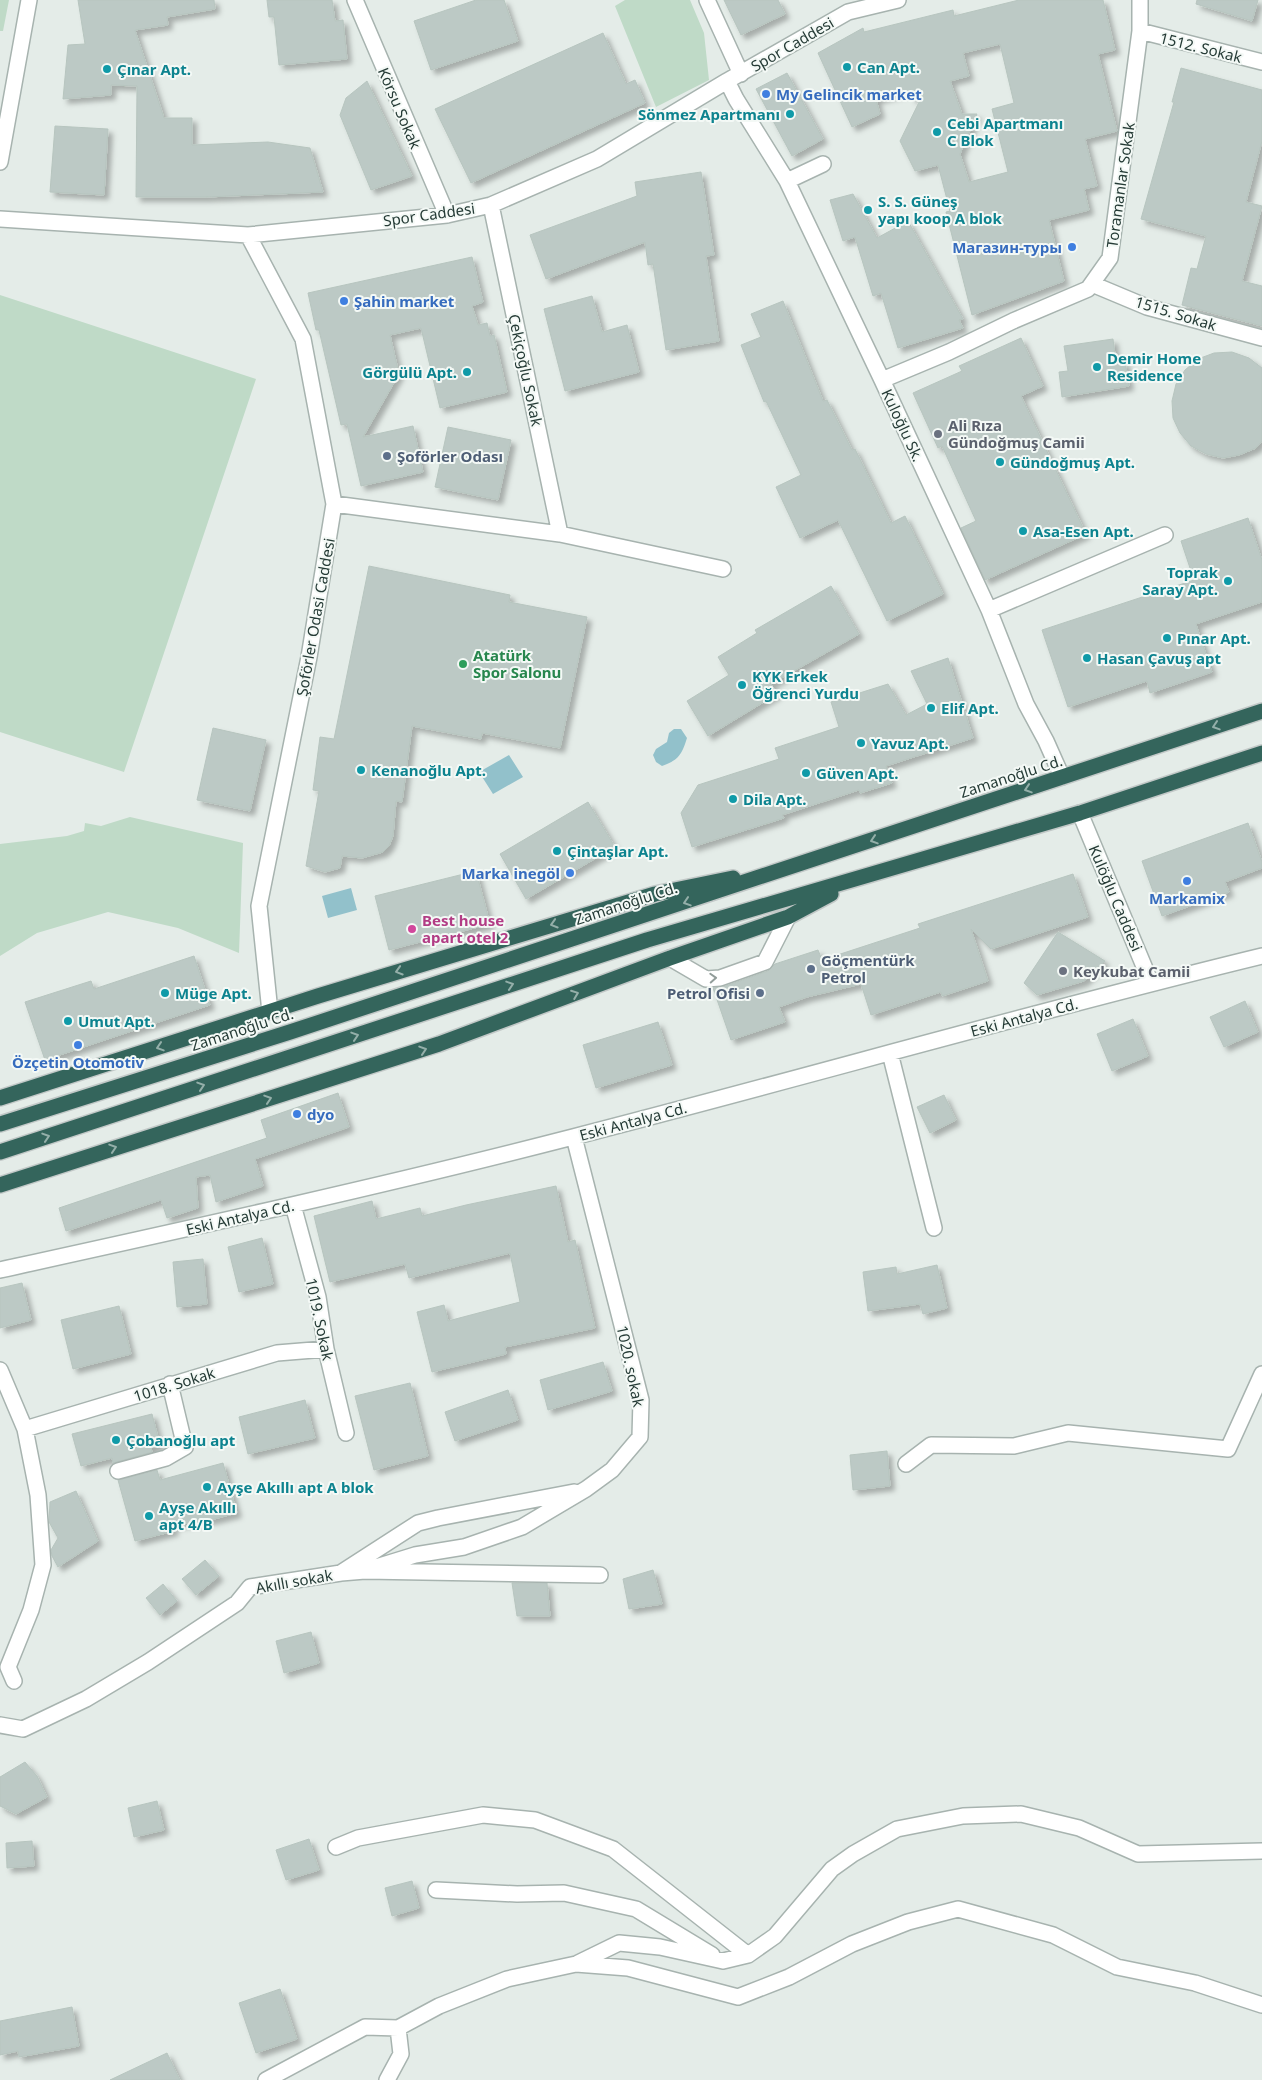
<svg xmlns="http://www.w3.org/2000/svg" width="1262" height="2080" viewBox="0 0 1262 2080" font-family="'Noto Sans',sans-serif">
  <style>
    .green { fill: #bfdac7 }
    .water { fill: #92c1cb }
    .building { fill: #bcc9c5; stroke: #b7c5bf; fill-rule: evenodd; filter: url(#shadow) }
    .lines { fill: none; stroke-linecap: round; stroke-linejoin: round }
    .minor-casing { stroke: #a7b3af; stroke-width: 18 }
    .highway-casing { stroke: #c2c8c7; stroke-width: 18 }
    .minor { stroke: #fff; stroke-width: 15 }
    .highway { stroke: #34655c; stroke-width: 15 }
    .oneway { stroke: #94afa9 }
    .oneway2 { stroke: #929d9a }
    .culture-dot { fill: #0f9aa8; stroke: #f4f9f6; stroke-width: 2 }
    .shop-dot { fill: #3f7fe0; stroke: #f4f9f6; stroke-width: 2 }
    .worship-dot { fill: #6b7280; stroke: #f4f9f6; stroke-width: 2 }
    .service-dot { fill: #5c6f8a; stroke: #f4f9f6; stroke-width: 2 }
    .leisure-dot { fill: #2e9e5b; stroke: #f4f9f6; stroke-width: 2 }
    .hotel-dot { fill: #d1479c; stroke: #f4f9f6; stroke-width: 2 }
    .labels { text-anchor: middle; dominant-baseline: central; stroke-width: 4; stroke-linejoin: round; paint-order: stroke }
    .street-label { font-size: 15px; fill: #253b36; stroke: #f4f9f6 }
    .culture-label { font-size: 15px; font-weight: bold; fill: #0d838f; stroke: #f4f9f6; text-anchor: start }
    .shop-label { font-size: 15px; font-weight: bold; fill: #366cbe; stroke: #f4f9f6; text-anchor: start }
    .worship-label { font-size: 15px; font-weight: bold; fill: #5b616d; stroke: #f4f9f6; text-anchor: start }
    .service-label { font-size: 15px; font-weight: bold; fill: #4e5e75; stroke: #f4f9f6; text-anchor: start }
    .leisure-label { font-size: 15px; font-weight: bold; fill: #27864d; stroke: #f4f9f6; text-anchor: start }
    .hotel-label { font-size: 15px; font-weight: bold; fill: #b23c85; stroke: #f4f9f6; text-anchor: start }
  </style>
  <defs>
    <filter id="shadow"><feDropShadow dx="4.5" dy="4.5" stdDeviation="2.5" flood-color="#0004"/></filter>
  </defs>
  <rect width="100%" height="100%" fill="#e4ece8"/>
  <!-- green -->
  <path class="green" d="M 0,0 L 9,0 L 3,31 L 0,31 Z
    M 625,0 L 690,0 L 704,33 L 709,80 L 656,107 L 615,6 Z
    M 0,295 L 256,379 L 124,772 L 0,732 Z
    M 130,817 L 243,843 L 239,953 L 178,928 L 108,912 L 37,933 L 0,956 L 0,844 L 67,836 L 84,831 L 85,823 L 101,826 Z"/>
  <!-- water -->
  <path class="water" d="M 674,729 L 681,729 L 687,738 C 682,754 679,760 662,766 L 656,762 L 653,755 L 656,749 L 667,742 L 669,733 Z
    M 509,755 L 523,777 L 493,794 L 479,772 Z
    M 351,888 L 357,910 L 328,918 L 322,896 Z"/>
  <!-- building -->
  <path class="building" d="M 78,0 L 214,0 L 215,9 L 167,17 L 168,25 L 135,30 L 164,118 L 192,118 L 192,145 L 268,142 L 310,148 L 323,192 L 206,197 L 136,197 L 137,86 L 111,85 L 111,95 L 63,99 L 68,45 L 85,44 Z
    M 267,0 L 332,0 L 335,21 L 343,20 L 347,59 L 279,65 L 274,17 L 269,17 Z
    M 476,0 L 504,0 L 518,41 L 431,70 L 414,21 Z
    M 724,0 L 778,0 L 785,14 L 741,35 Z
    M 1019,0 L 1103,0 L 1115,50 L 1098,54 L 1117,131 L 1085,139 L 1097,186 L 1084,189 L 1089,210 L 1049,220 L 1064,281 L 972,315 L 946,212 L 950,211 L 938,165 L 915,171 L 900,141 L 923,94 L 912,99 L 911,90 L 876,99 L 880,114 L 852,127 L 818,53 L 863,28 L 864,32 L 953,10 L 954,16 ZM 1000,44 L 1014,103 L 992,109 L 1008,172 L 969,182 L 960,154 L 977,114 L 962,114 L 950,81 L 969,76 L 963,53 Z
    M 1197,0 L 1258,0 L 1252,21 L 1196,4 Z
    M 603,33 L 626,84 L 635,80 L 645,103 L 471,183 L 435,109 Z
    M 1181,68 L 1262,90 L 1262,141 L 1246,202 L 1262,206 L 1242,281 L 1262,286 L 1262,326 L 1182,305 L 1191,268 L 1197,269 L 1206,236 L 1141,219 L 1174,102 L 1172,102 Z
    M 787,73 L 823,139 L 792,156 L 756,89 Z
    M 367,81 L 412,176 L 371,190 L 340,115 L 346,98 Z
    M 55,126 L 108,129 L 104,195 L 50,192 Z
    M 701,172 L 714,255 L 706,256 L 719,341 L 666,350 L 653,264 L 648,265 L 645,242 L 546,279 L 530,235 L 637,196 L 635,182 Z
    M 853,194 L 877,238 L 908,221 L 963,319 L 959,320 L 963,328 L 898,348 L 881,293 L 873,296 L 855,237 L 843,241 L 830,200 Z
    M 472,257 L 483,302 L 472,306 L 478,325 L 487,323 L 490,336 L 494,335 L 507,392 L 440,408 L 421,328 L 390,335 L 399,374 L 363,437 L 413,426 L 423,472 L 361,486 L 347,424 L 341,425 L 319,330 L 316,330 L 308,293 Z
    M 592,296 L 602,332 L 627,325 L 639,372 L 565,391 L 544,309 Z
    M 783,301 L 823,401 L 827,400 L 852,450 L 855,449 L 891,523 L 905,516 L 943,594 L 887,621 L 838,520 L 800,538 L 776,487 L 801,475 L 766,401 L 764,402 L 741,345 L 761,337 L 751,314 Z
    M 1021,338 L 1043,386 L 1021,396 L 1086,534 L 985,580 L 961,528 L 976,521 L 942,446 L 938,448 L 913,393 L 962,371 L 959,366 Z
    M 1113,339 L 1116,363 L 1125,361 L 1129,386 L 1062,397 L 1059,372 L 1068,371 L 1064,346 Z
    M 1232,352 L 1249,358 L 1262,368 L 1262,441 L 1256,448 L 1239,455 L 1223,458 L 1206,454 L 1191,446 L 1180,433 L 1173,418 L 1172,401 L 1176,384 L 1185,370 L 1198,359 L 1214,353 Z
    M 448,427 L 511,440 L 498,500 L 435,487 Z
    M 1248,518 L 1262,560 L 1262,602 L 1196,624 L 1212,672 L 1150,693 L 1147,681 L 1068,707 L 1042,630 L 1194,580 L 1181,541 Z
    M 369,566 L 510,595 L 509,602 L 587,617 L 560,748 L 482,733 L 481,739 L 412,726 L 402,802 L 396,801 L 393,836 L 389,846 L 383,852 L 362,858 L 342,856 L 340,868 L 325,872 L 306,866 L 319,791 L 313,790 L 320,737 L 334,739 Z
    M 831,586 L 859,634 L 771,684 L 777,694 L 708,736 L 687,701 L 729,675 L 718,657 L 757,633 L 755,630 Z
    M 948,658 L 973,738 L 886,766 L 892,783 L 860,793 L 859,790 L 782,815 L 784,818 L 692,847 L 681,813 L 698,785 L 779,759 L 775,748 L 839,727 L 831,702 L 888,684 L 906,715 L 927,704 L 911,671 Z
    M 213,728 L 266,740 L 250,811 L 197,800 Z
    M 588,802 L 615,847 L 526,899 L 500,854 Z
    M 1248,823 L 1262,862 L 1262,868 L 1225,882 L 1229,892 L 1162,916 L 1142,861 Z
    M 476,871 L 490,924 L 389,950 L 375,896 Z
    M 1073,874 L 1088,917 L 991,949 L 971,929 L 988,981 L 942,996 L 941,992 L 871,1015 L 861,984 L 807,997 L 779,1007 L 785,1022 L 731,1040 L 713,988 L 723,987 L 768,971 L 775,964 L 818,950 L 822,960 L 920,928 L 918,924 Z
    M 1058,932 L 1105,961 L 1084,981 L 1037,995 L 1024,983 Z
    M 194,956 L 210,1005 L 45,1060 L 25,1002 L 91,981 L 94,989 Z
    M 1245,1001 L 1258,1032 L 1224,1047 L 1210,1017 Z
    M 1133,1019 L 1148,1056 L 1112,1071 L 1097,1034 Z
    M 658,1022 L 672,1065 L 596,1088 L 583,1045 Z
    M 338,1093 L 349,1127 L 255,1159 L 263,1186 L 216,1202 L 210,1175 L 196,1177 L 198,1208 L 167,1218 L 161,1200 L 66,1231 L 59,1208 L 267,1138 L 261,1120 Z
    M 944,1095 L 956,1120 L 930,1133 L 917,1107 Z
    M 556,1186 L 568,1242 L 575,1240 L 595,1328 L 505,1347 L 506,1354 L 432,1372 L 417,1312 L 444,1305 L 448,1321 L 520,1302 L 510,1253 L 409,1278 L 405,1264 L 330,1282 L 314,1216 L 372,1201 L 376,1219 L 420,1208 L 422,1216 L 466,1205 Z
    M 262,1238 L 273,1284 L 239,1292 L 228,1247 Z
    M 203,1259 L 207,1304 L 177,1307 L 173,1262 Z
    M 937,1265 L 947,1308 L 923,1314 L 920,1304 L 868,1311 L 863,1272 L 896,1267 L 897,1274 Z
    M 22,1283 L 31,1320 L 0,1328 L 0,1288 Z
    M 119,1306 L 131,1354 L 73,1369 L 61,1320 Z
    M 603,1362 L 612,1391 L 548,1410 L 540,1380 Z
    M 410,1383 L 428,1456 L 374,1470 L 355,1396 Z
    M 508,1390 L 518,1420 L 455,1441 L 445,1412 Z
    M 305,1400 L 315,1438 L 248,1454 L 239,1417 Z
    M 152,1414 L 160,1445 L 151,1448 L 152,1452 L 113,1463 L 112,1458 L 81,1466 L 72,1434 Z
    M 887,1451 L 890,1486 L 853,1490 L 850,1455 Z
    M 223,1463 L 237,1513 L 214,1519 L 172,1525 L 174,1531 L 135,1541 L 118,1480 L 157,1470 L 160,1480 Z
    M 76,1491 L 98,1541 L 58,1567 L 52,1556 L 51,1550 L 58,1538 L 49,1522 L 50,1502 Z
    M 205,1560 L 219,1576 L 196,1595 L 182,1579 Z
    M 653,1570 L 662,1604 L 629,1609 L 623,1579 Z
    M 512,1583 L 547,1583 L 550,1616 L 517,1616 Z
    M 163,1584 L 177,1601 L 160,1615 L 146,1598 Z
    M 311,1632 L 319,1663 L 284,1673 L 276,1641 Z
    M 25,1762 L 37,1776 L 47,1797 L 16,1814 L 0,1806 L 0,1777 Z
    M 157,1801 L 164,1830 L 134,1837 L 128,1808 Z
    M 309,1839 L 319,1870 L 286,1880 L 276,1850 Z
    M 32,1841 L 34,1866 L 7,1868 L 6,1843 Z
    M 412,1881 L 419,1908 L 392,1916 L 385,1888 Z
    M 280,1989 L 297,2039 L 256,2053 L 239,2003 Z
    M 72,2007 L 79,2046 L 19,2057 L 18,2051 L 0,2055 L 0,2021 Z
    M 167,2053 L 180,2080 L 110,2080 Z"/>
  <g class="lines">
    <!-- minor casing -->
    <g class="minor-casing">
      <path id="minor" d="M 355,0 L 447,215
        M 707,0 L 741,74
        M 1140,31 L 1262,62
        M 727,81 L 736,99 L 787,181 L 882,380 L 989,610 L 1026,704 L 1046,741 L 1062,777
        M 0,162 L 29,0
        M 787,181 L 823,164
        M 491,205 L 560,534
        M 0,219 L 248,235 L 447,215 L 491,205 L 597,159 L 727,81 L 848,12 L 898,0
        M 248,235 L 303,339 L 334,504 L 309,657 L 259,906 L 270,1012
        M 1092,284 L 1147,307 L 1262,338
        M 882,380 L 949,352 L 1013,321 L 1088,289 L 1110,258 L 1140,31 L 1140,0
        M 334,504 L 560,534 L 723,569
        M 989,610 L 1165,535
        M 1080,813 L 1151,983
        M 670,958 L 706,979 L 720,978 L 765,962 L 788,917
        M 890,1053 L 934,1228
        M 293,1205 L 318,1297 L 326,1349 L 346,1433
        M 0,1270 C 191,1228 383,1186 573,1137 C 803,1078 1031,1012 1262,956
        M 0,1370 L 25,1429 L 38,1495 L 43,1565 L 31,1610 L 8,1667 L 14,1681
        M 25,1429 L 277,1353 L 326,1349
        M 906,1464 L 931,1445 L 1014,1446 L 1068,1433 L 1228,1449 L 1262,1374
        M 118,1471 L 166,1458 L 185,1447 L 170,1384
        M 373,1568 L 415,1555 L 464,1547 L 522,1527 L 586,1489 L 612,1470 L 640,1437 L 641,1400 L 574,1137
        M 342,1572 L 418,1523 L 438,1518 L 574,1492
        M 0,1725 L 23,1729 L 86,1699 L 148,1662 L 237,1603 L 250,1587 L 341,1573 L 365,1571 L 600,1575
        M 336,1847 L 358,1838 L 483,1815 L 535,1820 L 613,1849 L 748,1955
        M 436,1890 L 517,1894 L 564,1893 L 636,1909 L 712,1955
        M 578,1963 L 619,1943 L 660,1947 L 723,1961 L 748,1955 L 775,1936 L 832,1869 L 853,1854 L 897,1829 L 963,1816 L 1021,1814 L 1079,1828 L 1138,1854 L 1262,1851
        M 398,2028 L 439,2006 L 507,1979 L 576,1964 L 628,1968 L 738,1997 L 789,1977 L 852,1944 L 908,1922 L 958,1909 L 1053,1935 L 1117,1967 L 1195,1983 L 1262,2005
        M 266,2080 L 365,2027 L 398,2028 L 401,2054 L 387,2080"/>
    </g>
    <!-- highway casing -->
    <g class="highway-casing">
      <path id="highway" d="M 0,1098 L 318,996 L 655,894 L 733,878
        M 0,1124 L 290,1032 L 1262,711
        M 0,1152 L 647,940 L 1080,813 L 1262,753
        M 0,1185 L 439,1044 L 670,958 L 788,917 L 831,894"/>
    </g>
    <!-- minor -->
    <use href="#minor" class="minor"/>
    <!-- highway -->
    <use href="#highway" class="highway"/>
  </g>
  <!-- one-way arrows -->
  <defs><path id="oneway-chevron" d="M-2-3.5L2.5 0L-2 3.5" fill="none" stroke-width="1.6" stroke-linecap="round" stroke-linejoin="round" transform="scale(1.25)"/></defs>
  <g class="oneway">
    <use href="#oneway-chevron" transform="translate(1216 726) rotate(162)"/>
    <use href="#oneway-chevron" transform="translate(1028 789) rotate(162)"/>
    <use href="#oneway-chevron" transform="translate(874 840) rotate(162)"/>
    <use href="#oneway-chevron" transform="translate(687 902) rotate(162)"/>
    <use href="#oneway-chevron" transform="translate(554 924) rotate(163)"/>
    <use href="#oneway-chevron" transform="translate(399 971) rotate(163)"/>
    <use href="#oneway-chevron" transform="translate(510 985) rotate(-18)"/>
    <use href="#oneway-chevron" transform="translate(575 994) rotate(-21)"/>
    <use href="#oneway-chevron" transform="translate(355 1036) rotate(-18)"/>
    <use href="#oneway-chevron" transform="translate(160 1047) rotate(162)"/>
    <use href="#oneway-chevron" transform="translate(423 1050) rotate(-18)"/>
    <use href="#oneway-chevron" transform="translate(201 1086) rotate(-18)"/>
    <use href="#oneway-chevron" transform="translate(268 1099) rotate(-18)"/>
    <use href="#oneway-chevron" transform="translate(46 1137) rotate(-18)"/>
    <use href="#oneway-chevron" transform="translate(113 1148) rotate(-18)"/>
  </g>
  <use class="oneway2" href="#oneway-chevron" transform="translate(713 978) rotate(-3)"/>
  <!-- markers -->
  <g class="culture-dot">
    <circle cx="847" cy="67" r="5"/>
    <circle cx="107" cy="69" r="5"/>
    <circle cx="790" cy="114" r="5"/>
    <circle cx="937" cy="132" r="5"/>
    <circle cx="868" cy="210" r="5"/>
    <circle cx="1097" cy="367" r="5"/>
    <circle cx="467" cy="372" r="5"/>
    <circle cx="1000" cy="462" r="5"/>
    <circle cx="1023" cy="531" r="5"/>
    <circle cx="1228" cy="581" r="5"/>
    <circle cx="1167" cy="638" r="5"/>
    <circle cx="1087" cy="658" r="5"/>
    <circle cx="742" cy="685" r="5"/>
    <circle cx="931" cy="708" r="5"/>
    <circle cx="861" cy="743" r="5"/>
    <circle cx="361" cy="770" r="5"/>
    <circle cx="806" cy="773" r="5"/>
    <circle cx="733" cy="799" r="5"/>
    <circle cx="557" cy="851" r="5"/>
    <circle cx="165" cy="993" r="5"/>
    <circle cx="68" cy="1021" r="5"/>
    <circle cx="116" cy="1440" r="5"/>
    <circle cx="207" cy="1487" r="5"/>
    <circle cx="149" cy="1516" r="5"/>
  </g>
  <g class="shop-dot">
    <circle cx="766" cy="94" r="5"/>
    <circle cx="1072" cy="247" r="5"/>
    <circle cx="344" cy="301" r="5"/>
    <circle cx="570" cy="873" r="5"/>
    <circle cx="1187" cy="881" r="5"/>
    <circle cx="78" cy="1045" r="5"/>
    <circle cx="297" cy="1114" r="5"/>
  </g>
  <g class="worship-dot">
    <circle cx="938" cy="434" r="5"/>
    <circle cx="1063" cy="971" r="5"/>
  </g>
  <g class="service-dot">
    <circle cx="387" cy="456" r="5"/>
    <circle cx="811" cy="969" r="5"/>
    <circle cx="760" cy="993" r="5"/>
  </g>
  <circle class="leisure-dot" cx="463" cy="664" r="5"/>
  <circle class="hotel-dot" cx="412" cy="929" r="5"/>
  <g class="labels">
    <!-- street labels -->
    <g class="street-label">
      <text transform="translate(792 44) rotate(-30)">Spor Caddesi</text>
      <text transform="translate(1201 47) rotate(14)">1512. Sokak</text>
      <text transform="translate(400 108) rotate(67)">Körsu Sokak</text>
      <text transform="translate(1120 185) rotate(-82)">Toramanlar Sokak</text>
      <text transform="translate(429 214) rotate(-8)">Spor Caddesi</text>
      <text transform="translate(1176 313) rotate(17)">1515. Sokak</text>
      <text transform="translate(526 370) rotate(78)">Çekiçoğlu Sokak</text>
      <text transform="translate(903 425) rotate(65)">Kuloğlu Sk.</text>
      <text transform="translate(315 617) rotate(-80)">Şoförler Odasi Caddesi</text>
      <text transform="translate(1011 776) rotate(-18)">Zamanoğlu Cd.</text>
      <text transform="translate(1116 898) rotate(67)">Kulöğlu Caddesi</text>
      <text transform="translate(626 903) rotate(-18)">Zamanoğlu Cd.</text>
      <text transform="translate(1024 1017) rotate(-15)">Eski Antalya Cd.</text>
      <text transform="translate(242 1029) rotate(-18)">Zamanoğlu Cd.</text>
      <text transform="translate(633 1121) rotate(-15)">Eski Antalya Cd.</text>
      <text transform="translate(240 1217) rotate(-13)">Eski Antalya Cd.</text>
      <text transform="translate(320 1319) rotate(78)">1019. Sokak</text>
      <text transform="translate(631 1366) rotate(78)">1020. sokak</text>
      <text transform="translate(174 1384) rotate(-17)">1018. Sokak</text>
      <text transform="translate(294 1581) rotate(-10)">Akıllı sokak</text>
    </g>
    <!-- culture labels -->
    <g class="culture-label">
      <text x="857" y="67">Can Apt.</text>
      <text x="117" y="69">Çınar Apt.</text>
      <text x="780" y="114" text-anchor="end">Sönmez Apartmanı</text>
      <text x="947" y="123">Cebi Apartmanı<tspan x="947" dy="17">C Blok</tspan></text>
      <text x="878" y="201">S. S. Güneş<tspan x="878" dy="17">yapı koop A blok</tspan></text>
      <text x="1107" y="358">Demir Home<tspan x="1107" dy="17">Residence</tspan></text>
      <text x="457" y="372" text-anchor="end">Görgülü Apt.</text>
      <text x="1010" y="462">Gündoğmuş Apt.</text>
      <text x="1033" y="531">Asa-Esen Apt.</text>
      <text x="1218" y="572" text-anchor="end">Toprak<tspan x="1218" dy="17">Saray Apt.</tspan></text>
      <text x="1177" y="638">Pınar Apt.</text>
      <text x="1097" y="658">Hasan Çavuş apt</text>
      <text x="752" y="676">KYK Erkek<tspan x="752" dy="17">Öğrenci Yurdu</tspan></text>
      <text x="941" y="708">Elif Apt.</text>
      <text x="871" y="743">Yavuz Apt.</text>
      <text x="371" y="770">Kenanoğlu Apt.</text>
      <text x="816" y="773">Güven Apt.</text>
      <text x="743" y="799">Dila Apt.</text>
      <text x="567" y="851">Çintaşlar Apt.</text>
      <text x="175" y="993">Müge Apt.</text>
      <text x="78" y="1021">Umut Apt.</text>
      <text x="126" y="1440">Çobanoğlu apt</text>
      <text x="217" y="1487">Ayşe Akıllı apt A blok</text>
      <text x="159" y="1507">Ayşe Akıllı<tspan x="159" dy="17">apt 4/B</tspan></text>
    </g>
    <!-- shop labels -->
    <g class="shop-label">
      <text x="776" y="94">My Gelincik market</text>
      <text x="1062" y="247" text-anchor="end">Магазин-туры</text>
      <text x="354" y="301">Şahin market</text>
      <text x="560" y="873" text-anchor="end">Marka inegöl</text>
      <text x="1187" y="898" text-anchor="middle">Markamix</text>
      <text x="78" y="1062" text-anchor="middle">Özçetin Otomotiv</text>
      <text x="307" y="1114">dyo</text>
    </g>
    <!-- worship labels -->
    <g class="worship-label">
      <text x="948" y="425">Ali Rıza<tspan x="948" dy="17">Gündoğmuş Camii</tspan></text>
      <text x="1073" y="971">Keykubat Camii</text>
    </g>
    <!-- service labels -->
    <g class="service-label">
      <text x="397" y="456">Şoförler Odası</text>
      <text x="821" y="960">Göçmentürk<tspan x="821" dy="17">Petrol</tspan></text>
      <text x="750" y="993" text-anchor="end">Petrol Ofisi</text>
    </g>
    <!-- leisure labels -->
    <g class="leisure-label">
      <text x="473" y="655">Atatürk<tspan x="473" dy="17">Spor Salonu</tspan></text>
    </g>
    <!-- hotel labels -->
    <g class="hotel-label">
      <text x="422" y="920">Best house<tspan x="422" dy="17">apart otel 2</tspan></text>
    </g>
  </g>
</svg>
